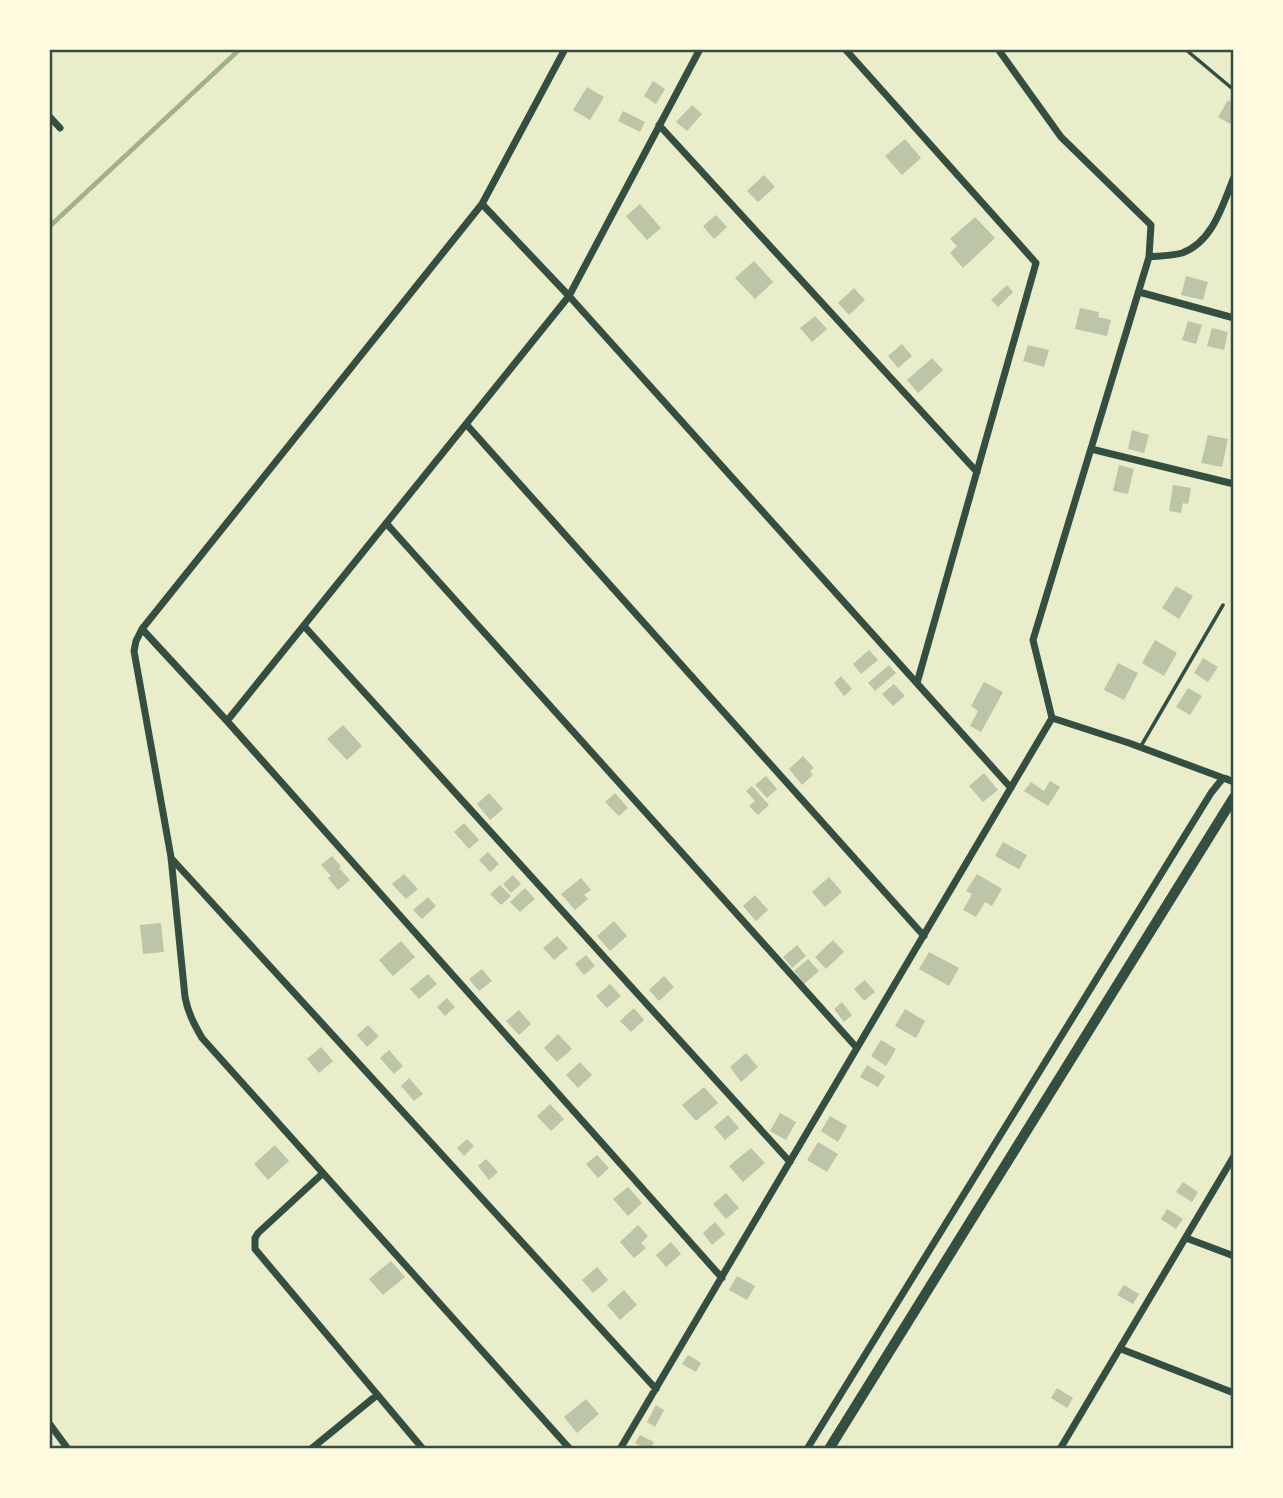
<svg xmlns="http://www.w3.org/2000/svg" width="1283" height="1498" viewBox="0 0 1283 1498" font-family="'Source Sans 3',sans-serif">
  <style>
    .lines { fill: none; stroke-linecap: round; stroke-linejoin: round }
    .stream { stroke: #a3b18a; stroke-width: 4.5 }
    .building { fill: #bcc5a7 }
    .service { stroke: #344e41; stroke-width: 3.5 }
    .minor { stroke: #344e41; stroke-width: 7 }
    .secondary { stroke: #344e41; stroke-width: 10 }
    .neatline { fill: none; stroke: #344e41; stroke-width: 2.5 }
  </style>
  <rect width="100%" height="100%" fill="#e9edc9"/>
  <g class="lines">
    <!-- stream -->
    <path class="stream" d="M 49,227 L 240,49"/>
  </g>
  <!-- building -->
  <path class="building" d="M 653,81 L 665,89 L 656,104 L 644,96 Z
    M 587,87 L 604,97 L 590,120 L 573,110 Z
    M 1228,100 L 1234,103 L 1234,117 L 1230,124 L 1218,117 Z
    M 692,105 L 702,114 L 687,131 L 676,122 Z
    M 623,111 L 645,122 L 640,132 L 618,121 Z
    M 905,139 L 921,158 L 902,175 L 885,156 Z
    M 764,175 L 775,187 L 758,202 L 747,191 Z
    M 640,204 L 661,228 L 647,240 L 626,216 Z
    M 716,215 L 727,227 L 714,239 L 703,226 Z
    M 975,217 L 995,238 L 963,268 L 950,253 L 957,246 L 950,239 Z
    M 754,261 L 773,282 L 755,299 L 735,278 Z
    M 1186,276 L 1208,282 L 1203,300 L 1181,295 Z
    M 1007,285 L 1013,292 L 998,307 L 991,300 Z
    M 854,288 L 865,300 L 849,315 L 838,303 Z
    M 1080,308 L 1099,312 L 1098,317 L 1111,320 L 1107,336 L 1075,329 Z
    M 815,316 L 827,329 L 812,342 L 800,328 Z
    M 1188,321 L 1202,325 L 1196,344 L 1182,340 Z
    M 1212,328 L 1228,332 L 1224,350 L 1207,346 Z
    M 902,344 L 912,356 L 898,368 L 888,356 Z
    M 1028,345 L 1049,350 L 1044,367 L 1023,361 Z
    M 932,358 L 943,370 L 918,393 L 907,380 Z
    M 1132,430 L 1149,435 L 1144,453 L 1128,449 Z
    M 1208,435 L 1228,439 L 1222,467 L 1201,463 Z
    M 1119,465 L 1134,469 L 1128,494 L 1113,491 Z
    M 1173,485 L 1191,488 L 1188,504 L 1183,503 L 1181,513 L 1169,511 Z
    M 1176,586 L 1193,596 L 1179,619 L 1162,608 Z
    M 1155,640 L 1177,653 L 1164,676 L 1142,663 Z
    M 869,650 L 878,660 L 861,674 L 853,664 Z
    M 1203,658 L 1218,667 L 1208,682 L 1194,673 Z
    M 1118,663 L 1138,673 L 1124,700 L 1104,690 Z
    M 889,665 L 896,673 L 875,691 L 868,683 Z
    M 841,676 L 852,689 L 844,696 L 834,683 Z
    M 984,682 L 1003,692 L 981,732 L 970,726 L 978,711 L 971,706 Z
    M 894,684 L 905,696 L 893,706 L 882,694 Z
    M 1188,688 L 1202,696 L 1190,715 L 1176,707 Z
    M 343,725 L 362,746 L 347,760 L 327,739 Z
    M 803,756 L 814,768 L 810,771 L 813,775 L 802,785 L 789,769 Z
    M 984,773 L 998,790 L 983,802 L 969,786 Z
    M 766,776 L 777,789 L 767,798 L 755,785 Z
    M 1050,781 L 1060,787 L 1048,806 L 1024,791 L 1031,782 L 1044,791 Z
    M 752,786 L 769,805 L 758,815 L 749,806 L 755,801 L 746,791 Z
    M 489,793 L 503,809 L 490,820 L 477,804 Z
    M 615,793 L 628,808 L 619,816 L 605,802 Z
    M 464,823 L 479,840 L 469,849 L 454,832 Z
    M 1003,842 L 1027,855 L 1019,869 L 995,856 Z
    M 488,852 L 499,864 L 490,872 L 479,860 Z
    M 332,856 L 341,866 L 339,868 L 350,880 L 338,890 L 328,878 L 331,876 L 321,865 Z
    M 404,874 L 418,889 L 406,899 L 392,884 Z
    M 977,874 L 1002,889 L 992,906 L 985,902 L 976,917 L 963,910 L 972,894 L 966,891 Z
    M 513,875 L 521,884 L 511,893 L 503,884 Z
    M 829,877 L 842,892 L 825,907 L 812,892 Z
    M 581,878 L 591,890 L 584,895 L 588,899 L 575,910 L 561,894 Z
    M 500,885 L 511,896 L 501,905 L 490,894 Z
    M 525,888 L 535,899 L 520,912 L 510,902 Z
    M 755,895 L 768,910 L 756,921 L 743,906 Z
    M 428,897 L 436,906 L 422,919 L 413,910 Z
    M 614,921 L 627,936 L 610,951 L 597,936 Z
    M 161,923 L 164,952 L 143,954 L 140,925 Z
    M 557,936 L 568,948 L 554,960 L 543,948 Z
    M 833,940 L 844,952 L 826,969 L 815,957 Z
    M 401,941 L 415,957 L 393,976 L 379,960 Z
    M 797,945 L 806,956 L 792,968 L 783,957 Z
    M 929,952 L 959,968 L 949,986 L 919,969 Z
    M 586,955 L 595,966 L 584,975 L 575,964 Z
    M 808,959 L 819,971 L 804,984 L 794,971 Z
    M 482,969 L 492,981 L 479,991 L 469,979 Z
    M 428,974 L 437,984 L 419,999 L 410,989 Z
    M 664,976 L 674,987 L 659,1001 L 649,990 Z
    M 865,980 L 875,992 L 864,1001 L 854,989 Z
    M 610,984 L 621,996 L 607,1008 L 596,996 Z
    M 447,998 L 455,1007 L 445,1016 L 437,1007 Z
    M 842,1002 L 852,1015 L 844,1022 L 834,1009 Z
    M 634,1008 L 644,1020 L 631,1032 L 620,1021 Z
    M 905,1009 L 925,1021 L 916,1038 L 895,1026 Z
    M 519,1010 L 531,1024 L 519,1035 L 506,1021 Z
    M 368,1025 L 379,1036 L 367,1047 L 357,1035 Z
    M 558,1034 L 572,1049 L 557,1062 L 544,1048 Z
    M 881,1040 L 896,1049 L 886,1066 L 871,1056 Z
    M 321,1047 L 333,1061 L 319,1073 L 307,1059 Z
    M 389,1050 L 403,1066 L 394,1074 L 380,1058 Z
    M 746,1053 L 758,1067 L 741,1082 L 730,1067 Z
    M 580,1062 L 592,1075 L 578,1088 L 566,1075 Z
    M 867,1065 L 885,1076 L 878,1087 L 860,1077 Z
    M 409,1078 L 423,1094 L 414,1101 L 401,1086 Z
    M 704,1087 L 718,1103 L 696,1121 L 682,1105 Z
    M 550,1104 L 564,1119 L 551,1131 L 537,1116 Z
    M 780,1113 L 796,1122 L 786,1140 L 770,1131 Z
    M 728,1115 L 739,1128 L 725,1140 L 714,1127 Z
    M 830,1116 L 847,1126 L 838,1142 L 821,1131 Z
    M 467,1139 L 474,1146 L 464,1156 L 457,1148 Z
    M 818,1142 L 838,1154 L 827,1172 L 807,1160 Z
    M 275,1145 L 289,1161 L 268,1180 L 254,1164 Z
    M 751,1148 L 765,1163 L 743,1182 L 729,1166 Z
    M 597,1155 L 609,1168 L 598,1178 L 586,1164 Z
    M 486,1159 L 498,1172 L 489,1180 L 478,1166 Z
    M 1183,1182 L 1198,1192 L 1192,1202 L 1176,1192 Z
    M 628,1187 L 642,1203 L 628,1216 L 613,1199 Z
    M 726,1193 L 739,1208 L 726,1219 L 713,1204 Z
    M 1167,1209 L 1183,1219 L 1176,1229 L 1161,1219 Z
    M 715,1222 L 725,1234 L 712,1245 L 703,1233 Z
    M 638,1225 L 648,1236 L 641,1243 L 646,1248 L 634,1258 L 620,1242 Z
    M 671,1242 L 681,1254 L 666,1267 L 656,1255 Z
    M 391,1261 L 405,1277 L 383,1295 L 369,1279 Z
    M 597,1267 L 608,1280 L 593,1293 L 582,1280 Z
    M 737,1276 L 755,1286 L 747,1300 L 729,1290 Z
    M 1124,1285 L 1139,1294 L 1133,1304 L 1117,1295 Z
    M 624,1290 L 637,1305 L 620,1320 L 607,1305 Z
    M 688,1355 L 701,1363 L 696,1372 L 682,1364 Z
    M 1057,1388 L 1073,1398 L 1067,1408 L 1051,1398 Z
    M 586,1399 L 599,1414 L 577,1433 L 564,1417 Z
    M 656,1405 L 664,1410 L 655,1427 L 647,1422 Z
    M 640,1435 L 654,1442 L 650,1449 L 645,1449 L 635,1443 Z"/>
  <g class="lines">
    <!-- service -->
    <path class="service" d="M 1185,49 L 1234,90
      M 1141,746 L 1223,605"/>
    <!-- minor -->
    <path class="minor" d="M 565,49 L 482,204 L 142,629 L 136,641 L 134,651 L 171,857 L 185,997 C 188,1013 194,1024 202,1038 L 570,1449
      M 845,49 L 1036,263 L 917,683
      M 998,49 L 1061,137 L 1151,225 L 1149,257 L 1033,640 L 1052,718 L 1129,743 L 1234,782
      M 49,116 L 60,128
      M 659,125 L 977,472
      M 482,204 L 569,296 L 1011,788
      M 1149,257 C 1160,256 1172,256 1182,253 C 1213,242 1223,204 1234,177
      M 1139,292 L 1234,318
      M 466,424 L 924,936
      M 1091,449 L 1234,484
      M 386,523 L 857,1048
      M 304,626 L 790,1162
      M 142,629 L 227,721 L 722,1278
      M 227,721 L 569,296 L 700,49
      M 171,858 L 656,1389
      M 322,1174 L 258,1233 L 255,1238 L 255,1249 L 423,1449
      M 1186,1238 L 1234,1256
      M 1121,1349 L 1234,1393
      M 49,1423 L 68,1449
      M 311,1449 L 377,1395
      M 620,1449 L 1052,718
      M 807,1449 L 1211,793 L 1223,778 L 1227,779
      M 1060,1449 L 1234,1156"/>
    <!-- secondary -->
    <path class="secondary" d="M 829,1449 L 1234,797"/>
  </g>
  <!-- border -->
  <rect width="1283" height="1498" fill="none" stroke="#fefae0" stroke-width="102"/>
  <rect x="51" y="51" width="1181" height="1396" class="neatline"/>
</svg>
